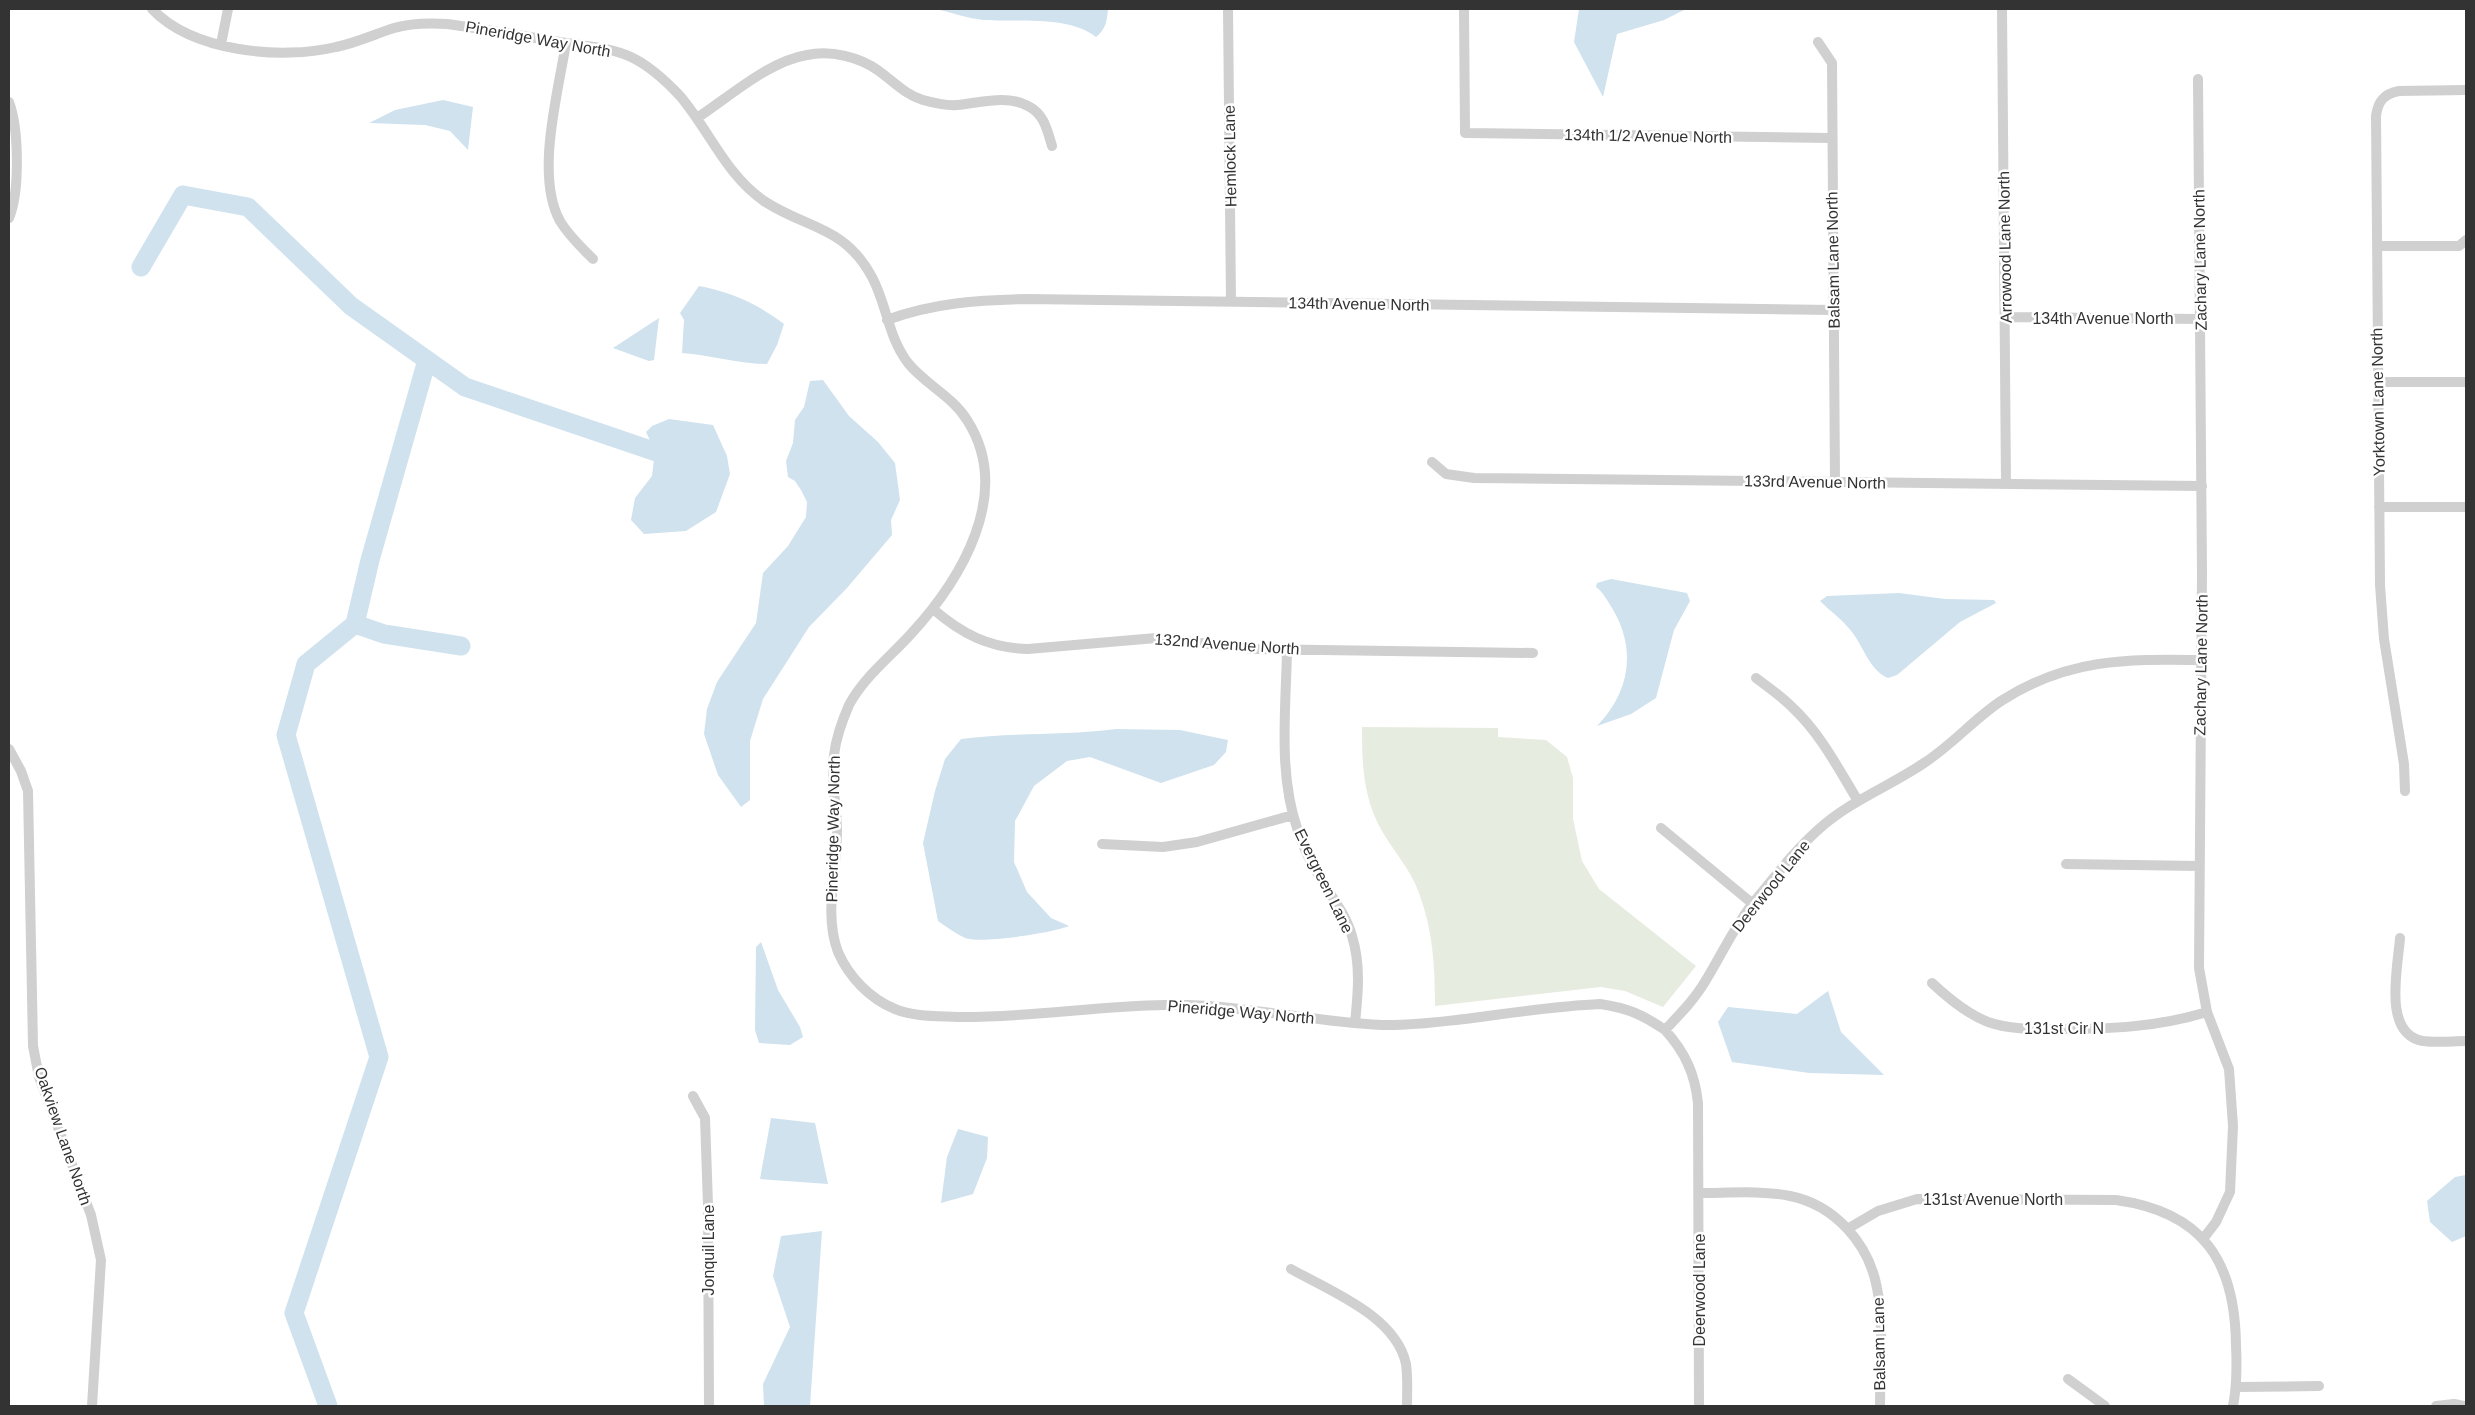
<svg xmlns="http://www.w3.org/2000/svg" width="2475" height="1415" viewBox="0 0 2475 1415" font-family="Arial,sans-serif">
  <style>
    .green { fill: #e6ecdf }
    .water { fill: #cfe2ee }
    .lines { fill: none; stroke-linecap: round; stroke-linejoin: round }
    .river { stroke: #cfe2ee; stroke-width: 19 }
    .minor { stroke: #d0d0d0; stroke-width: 10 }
    .labels { text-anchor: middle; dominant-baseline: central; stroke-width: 5; stroke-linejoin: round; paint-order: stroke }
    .street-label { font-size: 16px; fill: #333; stroke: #fff }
  </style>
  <rect width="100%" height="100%" fill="#fff"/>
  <!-- green -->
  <path class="green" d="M 1362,727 L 1498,728 L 1498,737 L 1546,740 L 1567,757 L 1573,778 L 1573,819 L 1582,861 L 1599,889 L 1696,966 L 1663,1007 L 1625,991 L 1601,987 L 1435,1006 C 1435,967 1433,930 1419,893 C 1411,870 1394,852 1382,831 C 1363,798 1362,764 1362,727 Z"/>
  <!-- water -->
  <path class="water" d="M 935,9 L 1108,9 C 1107,21 1106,29 1096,37 C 1069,15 1017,22 984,20 C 968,19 951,12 935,9 Z
    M 1579,9 L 1686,9 L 1664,20 L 1617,34 L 1603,97 L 1574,42 Z
    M 443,100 L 473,107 L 468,150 L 450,131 L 425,125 L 369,123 L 395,110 Z
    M 699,286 C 731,292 758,304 784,324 L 777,345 L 767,364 C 739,364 711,355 682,353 L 684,320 L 680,313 Z
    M 659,318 L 654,360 L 649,361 L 613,348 Z
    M 823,380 L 849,416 L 878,442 L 895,463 L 900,500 L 891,520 L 892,535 L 847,588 L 809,627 L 763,699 L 750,741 L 750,800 L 741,807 L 718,775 L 704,734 L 707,709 L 717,682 L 756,623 L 763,573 L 788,546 L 806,517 L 807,502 L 801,490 L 795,481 L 788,477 L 786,461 L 793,443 L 795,420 L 804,407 L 810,381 Z
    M 669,419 L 713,425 L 727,456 L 730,474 L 716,512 L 686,531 L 644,534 L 631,520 L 635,498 L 652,476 L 655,451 L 646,432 L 652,426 Z
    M 1611,579 L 1687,593 L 1690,601 L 1674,630 L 1656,698 L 1631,714 L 1597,726 C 1630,692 1637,649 1612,608 C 1607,600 1603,592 1596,587 L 1597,583 Z
    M 1899,593 L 1945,599 L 1994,600 L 1996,603 L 1960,622 L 1897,675 L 1888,678 C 1870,671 1863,646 1852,632 C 1843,620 1830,611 1820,601 L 1827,596 Z
    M 1116,729 L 1180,730 L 1228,740 L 1226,752 L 1214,765 L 1161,783 L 1090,757 L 1067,761 L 1034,786 L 1015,821 L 1014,862 L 1027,892 L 1051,918 L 1069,926 C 1052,933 980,944 965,938 C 956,934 947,927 938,921 L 923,843 L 935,791 L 945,759 L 961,739 C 1012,732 1064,736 1116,729 Z
    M 761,942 L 778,990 L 800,1027 L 803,1037 L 790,1045 L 759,1043 L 755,1030 L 756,947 Z
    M 1828,991 L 1841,1032 L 1884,1075 L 1809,1073 L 1732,1062 L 1718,1022 L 1728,1007 L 1797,1014 Z
    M 771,1118 L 815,1123 L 828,1184 L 760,1179 Z
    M 958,1129 L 988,1137 L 987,1158 L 973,1194 L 941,1203 L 947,1157 Z
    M 2466,1175 L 2466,1236 L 2452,1242 L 2430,1222 L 2427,1201 L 2455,1177 Z
    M 822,1231 L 810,1406 L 764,1406 L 763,1384 L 790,1327 L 773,1276 L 781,1236 Z"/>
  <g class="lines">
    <!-- river -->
    <path class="river" d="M 141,267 L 183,195 L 248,207 L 351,306 L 465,387 L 677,459
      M 355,624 L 384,634 L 461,646
      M 328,1406 L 294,1313 L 379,1057 L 286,735 L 306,664 L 355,624 L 370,560 L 427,360"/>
    <!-- minor -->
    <path class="minor" d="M 152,9 C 193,52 281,60 336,47 C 356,43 375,34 394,28 C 411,23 430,23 447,24 C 485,29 523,36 560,42 C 584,46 609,47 631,57 C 650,66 666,81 680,96 C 709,130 726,175 764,201 C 806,229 844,225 872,277 C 887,305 888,337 908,363 C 926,385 952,396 967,420 C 1014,493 961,580 910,635 C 889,658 864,677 849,705 C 842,721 836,738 834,755 C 831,779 836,803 837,828 C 838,867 823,913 838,952 C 849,977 870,999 895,1009 C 914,1017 937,1016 957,1017 C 1027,1018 1095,1006 1165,1005 C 1237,1003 1309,1022 1382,1025 C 1410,1026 1438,1022 1465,1019 C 1510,1013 1555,1006 1600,1004 C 1627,1008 1642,1014 1665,1030
      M 1228,9 L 1231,302
      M 1464,9 L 1465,133 L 1831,138
      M 2002,9 L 2006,484
      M 1818,42 L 1832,63 L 1835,482
      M 566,43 C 558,93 535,176 560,221 C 569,236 581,247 593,259
      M 221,44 L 228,9
      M 2198,79 L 2202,573 L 2199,968 L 2207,1012 L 2229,1069 L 2233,1126 L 2230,1192 L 2216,1222 L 2203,1239
      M 9,102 C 19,129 20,192 9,218
      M 697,118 C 729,97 769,61 807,55 C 831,50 860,57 879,71 C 894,82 906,95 923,100 C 934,103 946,106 957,105 C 980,103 1006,94 1028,106 C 1044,114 1047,129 1052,146
      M 2377,246 L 2459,246 L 2466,240
      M 2005,317 L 2200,319
      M 887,320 C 932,303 979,300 1026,299 L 1834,310
      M 2378,382 L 2466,382
      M 1432,462 L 1446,474 L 1474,478 L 2202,486
      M 2379,507 L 2466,507
      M 933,609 C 962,634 989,648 1028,649 L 1156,638 L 1255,649 L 1533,653
      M 1287,650 C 1286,708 1278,772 1297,828 C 1302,845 1310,861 1319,876 C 1331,896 1346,914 1352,936 C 1361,965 1358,994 1355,1023
      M 1756,678 C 1768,687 1781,696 1792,707 C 1820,733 1838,768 1858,801
      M 9,749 L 21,771 L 28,791 L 33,1046 L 39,1077 L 91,1215 L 101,1260 L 92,1406
      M 2405,791 L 2404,764 L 2384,639 L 2380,585 L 2376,116 C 2378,101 2384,94 2399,91 L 2466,90
      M 1661,828 L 1753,904
      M 1102,844 L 1163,847 L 1197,842 L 1293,815
      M 2066,864 L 2199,866
      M 2400,938 C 2398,967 2382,1034 2423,1041 C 2437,1043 2453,1041 2466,1041
      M 1932,983 C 1948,998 1967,1014 1988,1022 C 2011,1030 2036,1029 2060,1029 C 2111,1029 2158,1027 2207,1012
      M 693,1096 L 705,1118 L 708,1205 L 709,1406
      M 1699,1193 C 1728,1193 1761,1190 1790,1196 C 1835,1205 1869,1244 1877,1288 C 1884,1320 1880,1371 1880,1406
      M 1849,1228 L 1878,1211 L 1917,1199 L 2116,1200 C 2203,1212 2235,1261 2236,1345 C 2237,1366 2237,1386 2233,1406
      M 1291,1269 C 1330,1291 1396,1316 1406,1364 C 1408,1378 1407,1392 1407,1406
      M 2068,1379 L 2105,1406
      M 2237,1387 L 2319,1386
      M 1699,1406 L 1698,1103 C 1695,1074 1685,1052 1665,1030 C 1680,1014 1695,999 1706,980 C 1722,954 1734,927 1753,903 C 1774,878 1794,851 1819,829 C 1850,801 1890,786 1924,763 C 1952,745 1974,719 2001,701 C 2068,658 2126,659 2201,660
      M 2436,1406 L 2454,1404 L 2464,1406"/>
  </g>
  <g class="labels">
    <!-- street labels -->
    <g class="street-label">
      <text transform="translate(538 39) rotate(10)">Pineridge Way North</text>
      <text transform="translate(1648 136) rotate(1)">134th 1/2 Avenue North</text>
      <text transform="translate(1230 156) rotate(-91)">Hemlock Lane</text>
      <text transform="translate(2005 247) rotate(-91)">Arrowood Lane North</text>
      <text transform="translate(1833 260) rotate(-91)">Balsam Lane North</text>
      <text transform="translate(2200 260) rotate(-91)">Zachary Lane North</text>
      <text transform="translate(1359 304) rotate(1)">134th Avenue North</text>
      <text x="2103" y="318">134th Avenue North</text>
      <text transform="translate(2378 402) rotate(-91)">Yorktown Lane North</text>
      <text transform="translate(1815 482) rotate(1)">133rd Avenue North</text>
      <text transform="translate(1227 644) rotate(4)">132nd Avenue North</text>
      <text transform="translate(2201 665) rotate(-89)">Zachary Lane North</text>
      <text transform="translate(833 829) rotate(-89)">Pineridge Way North</text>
      <text transform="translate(1324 881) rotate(64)">Evergreen Lane</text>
      <text transform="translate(1771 886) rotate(-51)">Deerwood Lane</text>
      <text transform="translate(1241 1012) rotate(5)">Pineridge Way North</text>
      <text x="2064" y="1028">131st Cir N</text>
      <text transform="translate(63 1136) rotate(71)">Oakview Lane North</text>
      <text x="1993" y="1199">131st Avenue North</text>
      <text transform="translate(708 1250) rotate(-90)">Jonquil Lane</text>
      <text transform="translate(1699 1290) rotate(-90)">Deerwood Lane</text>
      <text transform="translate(1879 1344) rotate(-91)">Balsam Lane</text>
    </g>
  </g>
  <!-- border -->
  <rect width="2475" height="1415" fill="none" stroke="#333333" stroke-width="20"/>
</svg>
